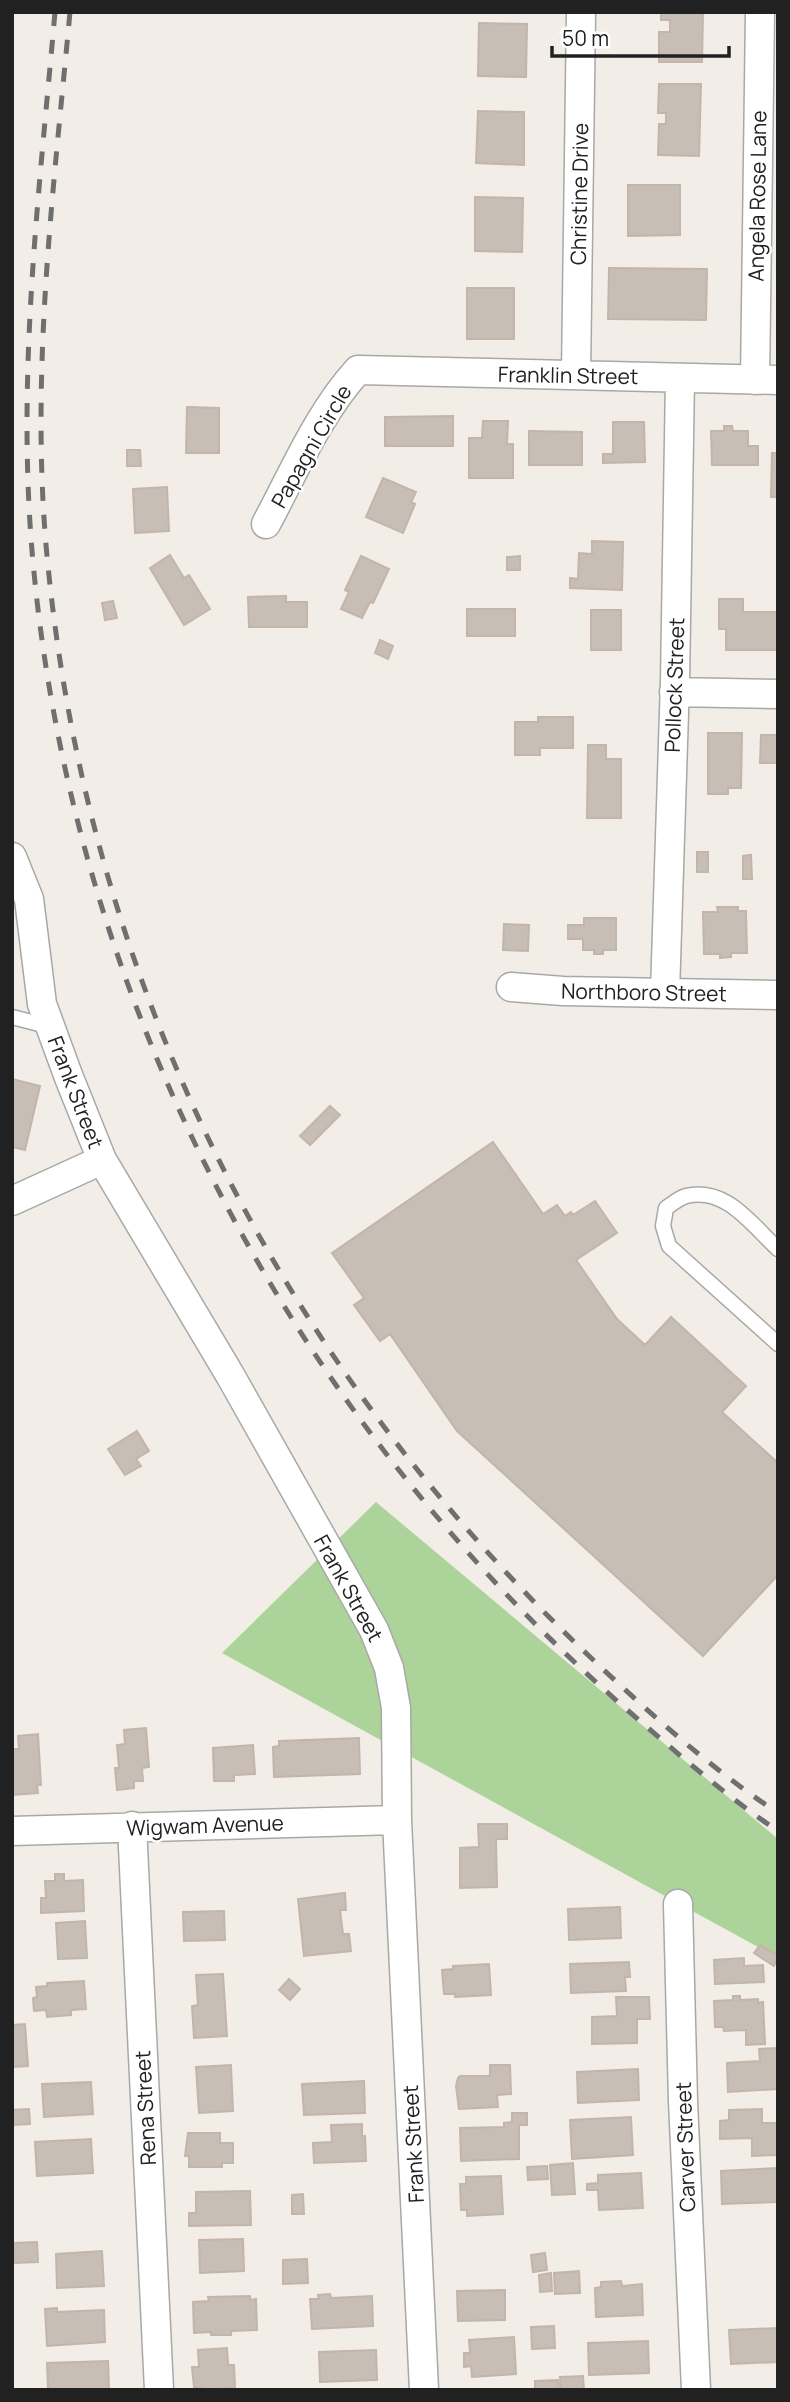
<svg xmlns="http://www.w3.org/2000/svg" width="790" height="2402" viewBox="0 0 790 2402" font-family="Manrope,sans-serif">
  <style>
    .forest { fill: #acd39a }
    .building { fill: #c7beb6; stroke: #c5b4a9; stroke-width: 2 }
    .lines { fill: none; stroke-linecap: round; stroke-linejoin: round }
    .service-casing { stroke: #a8a8a8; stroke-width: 17 }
    .minor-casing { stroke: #a8a8a8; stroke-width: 31 }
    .service { stroke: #fff; stroke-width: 14 }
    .minor { stroke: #fff; stroke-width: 28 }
    .rail { stroke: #6f6f6f; stroke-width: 5; stroke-dasharray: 14 14; stroke-linecap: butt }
    .labels { text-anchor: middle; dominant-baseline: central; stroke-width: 5; stroke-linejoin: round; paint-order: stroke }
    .street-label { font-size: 21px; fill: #212121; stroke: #fff }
  </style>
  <rect width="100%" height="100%" fill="#f2eee7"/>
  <!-- forest -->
  <path class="forest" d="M 376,1502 L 778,1839 L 778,1958 L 222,1653 Z"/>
  <!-- building -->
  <path class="building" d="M 661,12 L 703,12 L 702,62 L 659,62 L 659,32 L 670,32 L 670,20 L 661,20 Z
    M 479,23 L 527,24 L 526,77 L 478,76 Z
    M 659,84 L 701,84 L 699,156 L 658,155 L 659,124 L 666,124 L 666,113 L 658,113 Z
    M 478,111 L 524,112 L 524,165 L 476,163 Z
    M 628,185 L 680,185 L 680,235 L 628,236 Z
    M 475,197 L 523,198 L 522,252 L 475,251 Z
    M 609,268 L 707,269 L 706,320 L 608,319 Z
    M 467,288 L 514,288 L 514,339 L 467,339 Z
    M 187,407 L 219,408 L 219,453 L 186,453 Z
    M 453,416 L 453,446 L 385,446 L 385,417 Z
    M 483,421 L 508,421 L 507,444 L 513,444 L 513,478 L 469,478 L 469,438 L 482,438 Z
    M 613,422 L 644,422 L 645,462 L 603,463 L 603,454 L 613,454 Z
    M 724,426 L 732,426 L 733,431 L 748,431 L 748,446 L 758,446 L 758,465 L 712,465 L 711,431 L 724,431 Z
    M 529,431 L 582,432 L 582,465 L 529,465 Z
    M 127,450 L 140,450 L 141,466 L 127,466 Z
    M 772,453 L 778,453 L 778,497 L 771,497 Z
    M 383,478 L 416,492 L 411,502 L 415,504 L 403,533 L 366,517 Z
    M 167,487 L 169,531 L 135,533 L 133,489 Z
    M 592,541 L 623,542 L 622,590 L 570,588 L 570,578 L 578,579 L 579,553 L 592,554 Z
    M 170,555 L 184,578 L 189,575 L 210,609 L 184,625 L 150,568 Z
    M 361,556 L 389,569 L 373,603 L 370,602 L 362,618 L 341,609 L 349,592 L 345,590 Z
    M 520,556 L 520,570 L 507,570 L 507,557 Z
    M 286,596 L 286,602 L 307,602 L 307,627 L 249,627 L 248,597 Z
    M 719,599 L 743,599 L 743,612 L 778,612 L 778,650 L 726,650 L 726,629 L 719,629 Z
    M 113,601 L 117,618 L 105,620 L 102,603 Z
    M 467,609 L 515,609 L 515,636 L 467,636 Z
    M 591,610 L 621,610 L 621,650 L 591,650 Z
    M 380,640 L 393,646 L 388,659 L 375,653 Z
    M 538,717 L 573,717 L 573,748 L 540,748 L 540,755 L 515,755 L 515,722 L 538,722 Z
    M 708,733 L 742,733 L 741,788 L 728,788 L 728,794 L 708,794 Z
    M 761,735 L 778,735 L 778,763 L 760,763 Z
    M 588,745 L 606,745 L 606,759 L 621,759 L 621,818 L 587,818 Z
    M 697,852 L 708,852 L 708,872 L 697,872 Z
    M 751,855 L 752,879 L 743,879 L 743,856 Z
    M 717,907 L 738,907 L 738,911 L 746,911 L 747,953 L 731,953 L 731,957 L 720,958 L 720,954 L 704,954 L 703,912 L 718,912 Z
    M 584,918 L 616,918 L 616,950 L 603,950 L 603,954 L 594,954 L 594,950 L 583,950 L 583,939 L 568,939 L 568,925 L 584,925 Z
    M 504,924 L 529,925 L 528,951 L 503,950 Z
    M 12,1079 L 40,1086 L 25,1150 L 12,1147 Z
    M 330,1106 L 340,1115 L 310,1145 L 300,1136 Z
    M 493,1142 L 543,1214 L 557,1205 L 565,1216 L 571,1212 L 573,1215 L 595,1201 L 617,1233 L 576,1260 L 617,1319 L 645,1345 L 671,1317 L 746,1386 L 722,1412 L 778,1463 L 778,1575 L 703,1656 L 457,1431 L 390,1334 L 380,1341 L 354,1305 L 364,1298 L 332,1253 Z
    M 137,1431 L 149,1451 L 136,1459 L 141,1466 L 125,1475 L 108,1449 Z
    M 146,1728 L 149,1767 L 142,1768 L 143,1781 L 134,1781 L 134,1788 L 117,1790 L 115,1768 L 119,1768 L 117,1745 L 125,1744 L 124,1730 Z
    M 38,1734 L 41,1785 L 37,1785 L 38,1793 L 12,1795 L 12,1749 L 19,1749 L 18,1736 Z
    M 359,1738 L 360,1774 L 274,1777 L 273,1747 L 279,1746 L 279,1741 Z
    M 253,1745 L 255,1774 L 234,1775 L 234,1781 L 214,1781 L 213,1748 Z
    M 478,1824 L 507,1824 L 507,1839 L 496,1839 L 497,1887 L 460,1888 L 460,1848 L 479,1847 Z
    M 55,1874 L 64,1874 L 64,1881 L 83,1880 L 84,1911 L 41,1913 L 41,1898 L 46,1898 L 45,1881 L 55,1881 Z
    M 345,1893 L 346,1910 L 340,1910 L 343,1934 L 349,1934 L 351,1951 L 304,1956 L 298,1899 Z
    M 620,1907 L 621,1938 L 569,1940 L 568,1909 Z
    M 224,1911 L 225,1940 L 184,1941 L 183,1912 Z
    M 85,1921 L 87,1958 L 58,1959 L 56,1923 Z
    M 760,1945 L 778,1956 L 774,1966 L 754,1953 Z
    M 744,1958 L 744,1966 L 763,1965 L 764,1982 L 715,1984 L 714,1960 Z
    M 629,1962 L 630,1977 L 625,1977 L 626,1991 L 571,1993 L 570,1964 Z
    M 489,1964 L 491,1995 L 455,1997 L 455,1994 L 444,1994 L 442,1970 L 453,1969 L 453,1966 Z
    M 223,1974 L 227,2036 L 194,2038 L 192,2006 L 198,2005 L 196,1975 Z
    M 289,1979 L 300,1989 L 290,2000 L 279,1990 Z
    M 84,1981 L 86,2009 L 71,2010 L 71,2015 L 47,2017 L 46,2010 L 34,2011 L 33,1998 L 37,1997 L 36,1987 L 47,1986 L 47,1983 Z
    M 733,1996 L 740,1996 L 740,2000 L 758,1999 L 758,2003 L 763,2002 L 765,2044 L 746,2045 L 746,2030 L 724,2031 L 723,2027 L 715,2027 L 714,2001 L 733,2000 Z
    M 616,1997 L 649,1997 L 650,2019 L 637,2019 L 637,2043 L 592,2044 L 592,2017 L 617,2016 Z
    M 25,2024 L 28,2066 L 12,2067 L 12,2025 Z
    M 778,2048 L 778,2089 L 728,2092 L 727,2063 L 760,2061 L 759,2049 Z
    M 231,2065 L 233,2111 L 199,2113 L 196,2067 Z
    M 490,2065 L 510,2065 L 511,2094 L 497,2095 L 498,2107 L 459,2109 L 456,2086 L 458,2078 L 460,2076 L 490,2076 Z
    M 638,2069 L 639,2100 L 578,2103 L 577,2072 Z
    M 364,2081 L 365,2113 L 304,2115 L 302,2084 Z
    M 91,2082 L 93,2114 L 44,2117 L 42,2084 Z
    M 29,2109 L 30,2124 L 12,2125 L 12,2110 Z
    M 762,2109 L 762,2123 L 778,2123 L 778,2155 L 752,2156 L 752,2138 L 720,2139 L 720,2121 L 729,2120 L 729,2110 Z
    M 512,2113 L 527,2113 L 527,2125 L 519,2125 L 519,2159 L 461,2161 L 460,2128 L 504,2127 L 504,2123 L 512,2122 Z
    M 631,2117 L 633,2155 L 572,2159 L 570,2120 Z
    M 362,2124 L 362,2136 L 365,2136 L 366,2161 L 314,2163 L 313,2143 L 332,2142 L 331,2125 Z
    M 188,2133 L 220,2133 L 220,2143 L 233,2143 L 233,2163 L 222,2163 L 222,2167 L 189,2167 L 189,2156 L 185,2156 Z
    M 91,2139 L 93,2173 L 37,2176 L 35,2142 Z
    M 573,2163 L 575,2194 L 552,2195 L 550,2165 Z
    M 547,2166 L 548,2179 L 528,2180 L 527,2167 Z
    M 778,2168 L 778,2202 L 722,2204 L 721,2171 Z
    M 641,2173 L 643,2208 L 599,2210 L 598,2190 L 587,2190 L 587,2184 L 598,2183 L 598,2175 Z
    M 501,2176 L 503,2214 L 467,2216 L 467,2210 L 461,2210 L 460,2184 L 466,2184 L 466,2177 Z
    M 250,2191 L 251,2225 L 189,2226 L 189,2213 L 196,2213 L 196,2192 Z
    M 303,2194 L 304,2214 L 292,2214 L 292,2195 Z
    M 243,2239 L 244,2271 L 200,2273 L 199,2240 Z
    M 37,2242 L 38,2262 L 14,2263 L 13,2243 Z
    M 102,2251 L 104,2286 L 57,2288 L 56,2254 Z
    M 545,2253 L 547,2270 L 533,2272 L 531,2255 Z
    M 307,2259 L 308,2283 L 283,2284 L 283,2260 Z
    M 579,2271 L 580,2293 L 555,2294 L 554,2273 Z
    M 551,2273 L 552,2291 L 540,2292 L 539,2275 Z
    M 621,2281 L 622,2286 L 642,2284 L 643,2315 L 596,2317 L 595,2288 L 601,2287 L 601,2282 Z
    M 505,2290 L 505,2320 L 458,2321 L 457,2291 Z
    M 330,2294 L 331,2298 L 372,2296 L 373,2326 L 312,2329 L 310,2299 L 319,2299 L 318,2295 Z
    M 250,2296 L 250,2300 L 256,2299 L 257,2330 L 231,2331 L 231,2335 L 211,2335 L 211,2332 L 194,2333 L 193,2302 L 209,2301 L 208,2297 Z
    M 57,2308 L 57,2312 L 104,2310 L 105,2342 L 47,2346 L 45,2309 Z
    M 554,2326 L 555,2348 L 532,2349 L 531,2327 Z
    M 778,2328 L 778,2362 L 731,2364 L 729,2330 Z
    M 514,2337 L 516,2374 L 472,2377 L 471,2366 L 464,2367 L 464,2353 L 470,2353 L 469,2340 Z
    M 648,2341 L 649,2373 L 589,2375 L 588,2343 Z
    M 227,2348 L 228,2365 L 234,2365 L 235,2388 L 201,2390 L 201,2387 L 194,2387 L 192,2367 L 199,2367 L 198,2350 Z
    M 376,2350 L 377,2380 L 320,2382 L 319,2352 Z
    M 108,2361 L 109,2390 L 48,2390 L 47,2363 Z
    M 583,2376 L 584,2390 L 561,2390 L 560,2377 Z
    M 558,2380 L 559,2390 L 535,2390 L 535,2381 Z"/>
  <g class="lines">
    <!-- service casing -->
    <g class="service-casing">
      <path id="service" d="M 12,1017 L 51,1027
        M 778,1249 C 752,1225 726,1186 686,1196 C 679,1198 672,1204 666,1208 L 663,1226 L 669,1246 L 778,1344"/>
    </g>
    <!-- minor casing -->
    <g class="minor-casing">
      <path id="minor" d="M 576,375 L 581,12
        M 755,380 L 760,12
        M 266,524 C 294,472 318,414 358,370 L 778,380
        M 674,692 L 778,694
        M 12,857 L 29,899 L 42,1004 L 68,1075 L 102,1160 L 230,1375 L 374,1630 L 389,1668 L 396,1708 L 397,1820 L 424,2390
        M 511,987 L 563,991 L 778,995
        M 665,993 L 675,681 L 680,378
        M 12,1201 L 102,1160
        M 132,1826 L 159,2390
        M 12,1831 L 397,1820
        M 678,1904 L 683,2101 L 696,2390"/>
    </g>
    <!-- service -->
    <use href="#service" class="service"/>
    <!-- minor -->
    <use href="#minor" class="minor"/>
    <!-- rail -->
    <path class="rail" d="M 55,12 C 39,195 16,378 33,562 C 74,1011 298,1429 640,1721 C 684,1759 729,1798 778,1831
      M 70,12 C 53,196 29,381 48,566 C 90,988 281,1364 588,1655 C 647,1711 710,1768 778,1813"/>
  </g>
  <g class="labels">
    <!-- street labels -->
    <g class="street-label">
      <text transform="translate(579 194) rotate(-89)">Christine Drive</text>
      <text transform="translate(757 196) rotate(-89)">Angela Rose Lane</text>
      <text transform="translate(568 375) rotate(1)">Franklin Street</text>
      <text transform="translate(311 446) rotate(-60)">Papagni Circle</text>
      <text transform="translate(674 685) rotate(-88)">Pollock Street</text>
      <text transform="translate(644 992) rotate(1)">Northboro Street</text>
      <text transform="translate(76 1092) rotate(69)">Frank Street</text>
      <text transform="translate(349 1588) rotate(61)">Frank Street</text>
      <text transform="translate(205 1825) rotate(-2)">Wigwam Avenue</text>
      <text transform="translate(145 2108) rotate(-93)">Rena Street</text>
      <text transform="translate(413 2144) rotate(-93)">Frank Street</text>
      <text transform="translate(685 2147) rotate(-92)">Carver Street</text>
    </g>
  </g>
  <!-- border -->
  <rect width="790" height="2402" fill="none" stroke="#212121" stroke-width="28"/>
  <!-- scale -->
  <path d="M552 46v10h177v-10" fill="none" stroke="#212121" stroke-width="3.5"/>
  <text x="562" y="46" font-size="21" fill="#212121" stroke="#ffffff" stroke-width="5" paint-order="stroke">50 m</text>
</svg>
